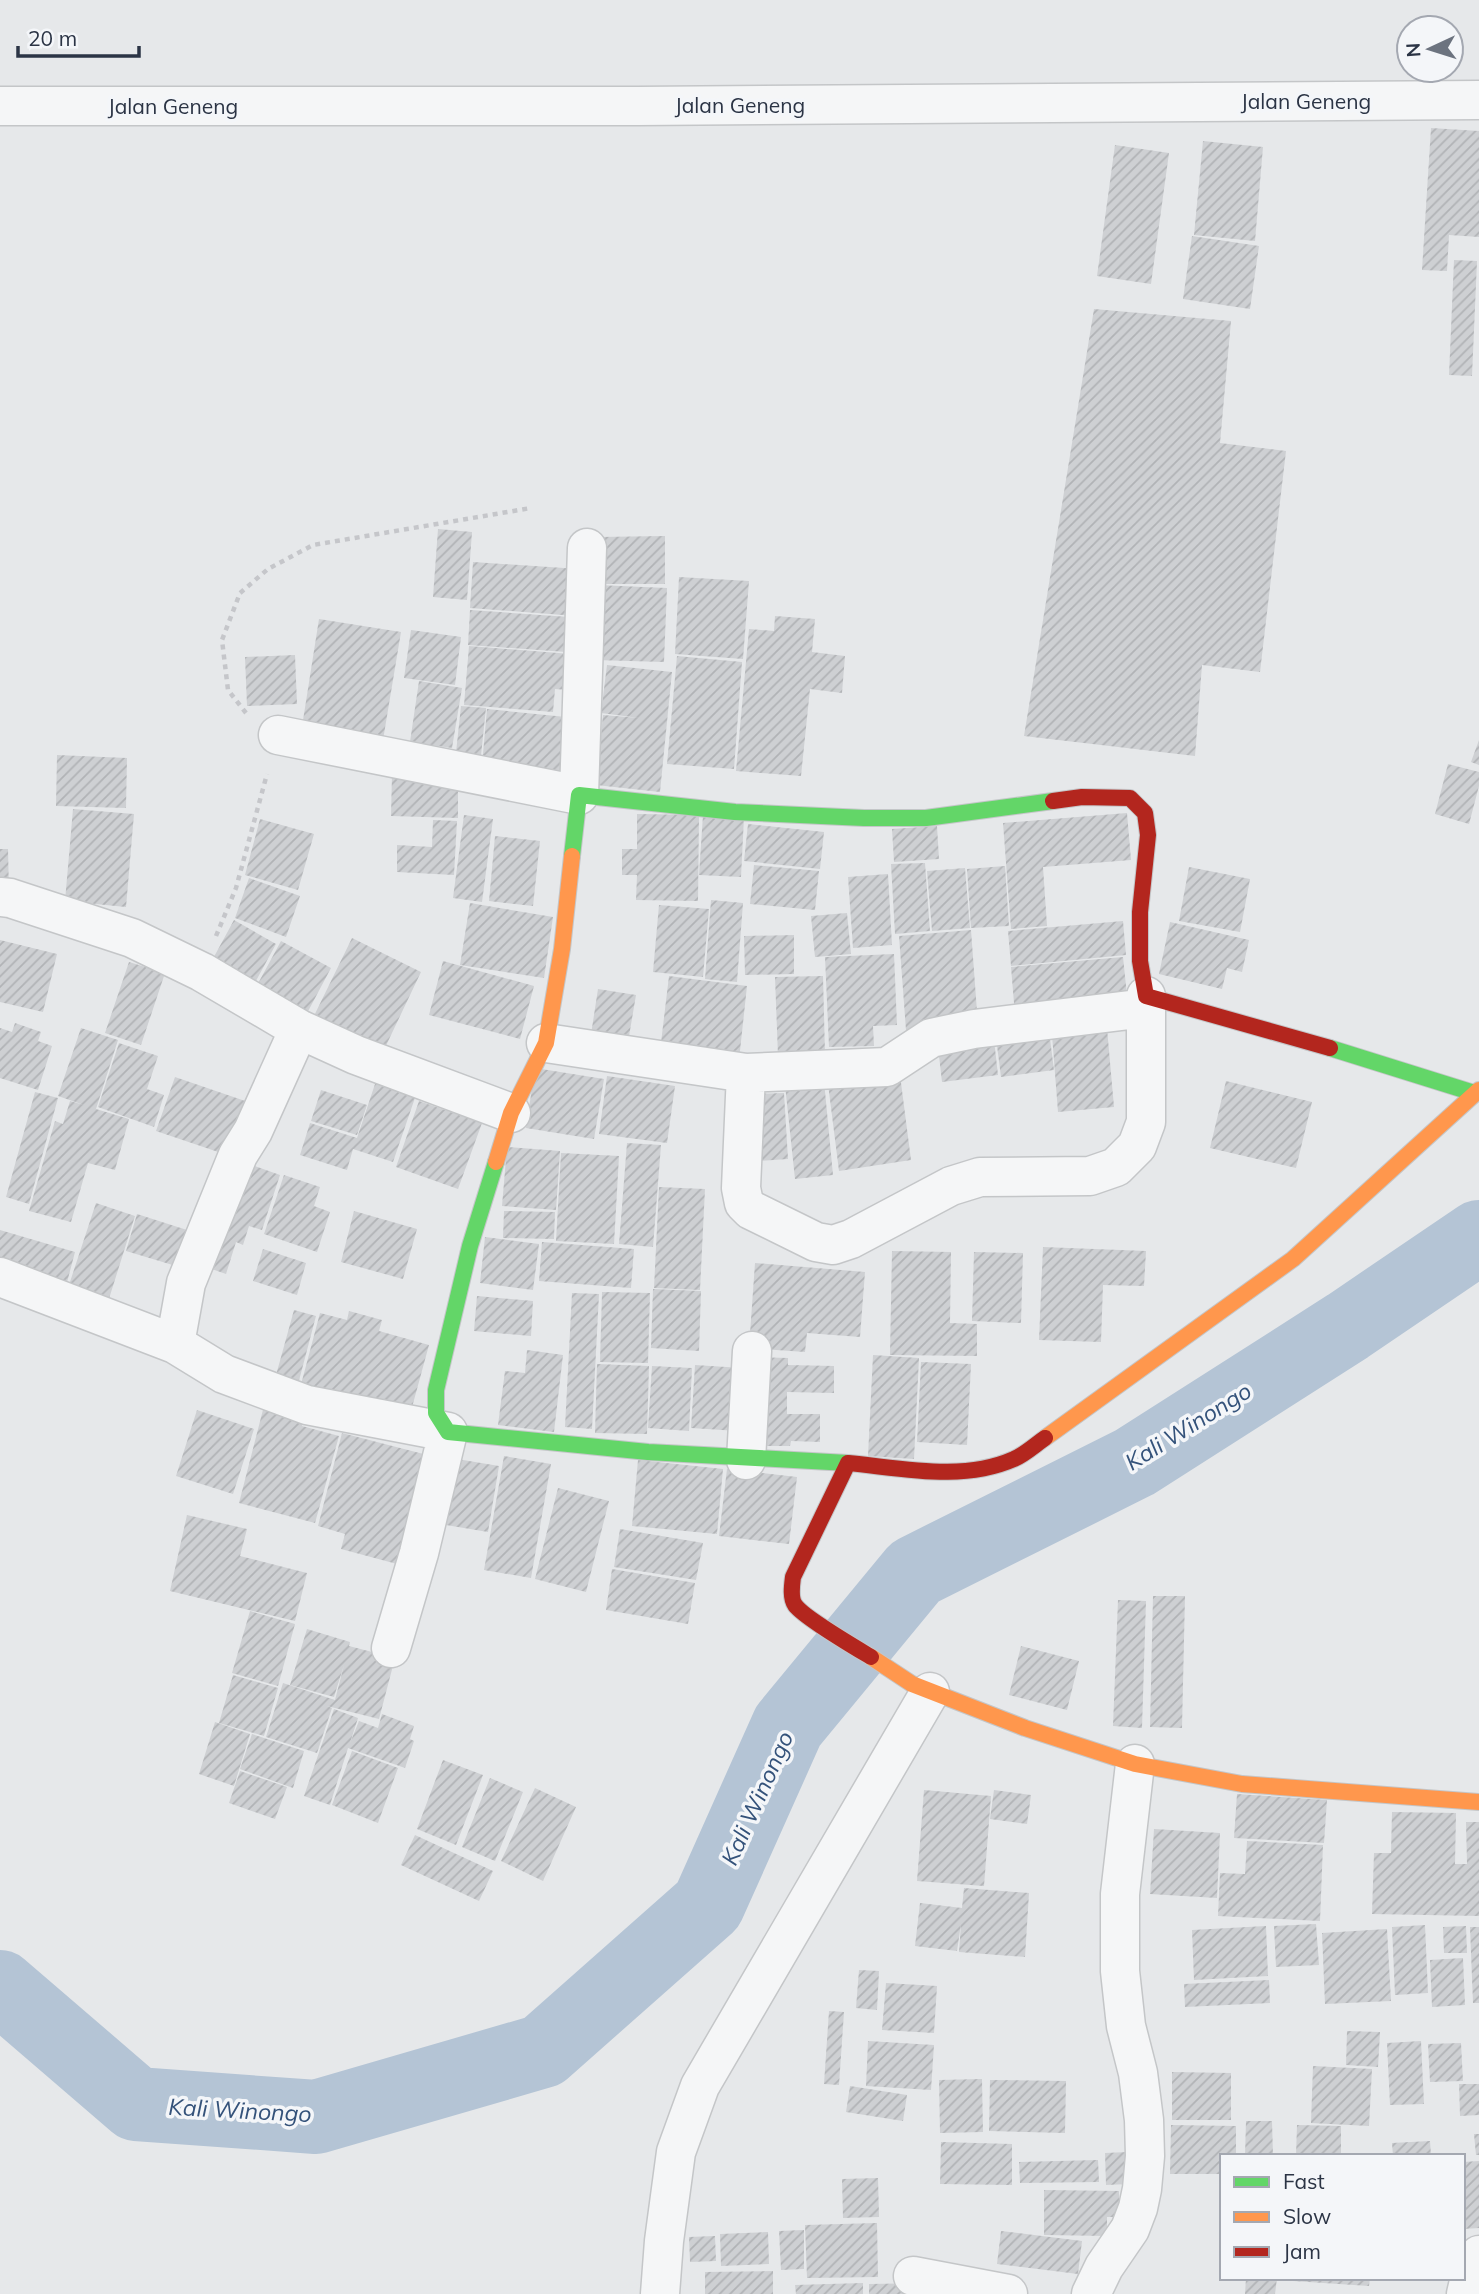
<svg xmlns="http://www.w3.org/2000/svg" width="1479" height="2294" viewBox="0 0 1479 2294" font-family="Mulish,sans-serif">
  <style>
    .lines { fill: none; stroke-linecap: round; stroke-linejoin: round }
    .river { stroke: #b4c4d5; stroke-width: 74 }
    .building { fill: url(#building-hatch) }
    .street-casing { stroke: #c4c6c8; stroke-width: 41 }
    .fast-casing { stroke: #c4c6c8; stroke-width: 18 }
    .slow-casing { stroke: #c4c6c8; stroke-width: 18 }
    .jam-casing { stroke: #c4c6c8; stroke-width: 18 }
    .path { stroke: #c5c6ca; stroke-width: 4.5; stroke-dasharray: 5 5; stroke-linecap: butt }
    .street { stroke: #f5f6f7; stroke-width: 38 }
    .fast { stroke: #63d668; stroke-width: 16 }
    .slow { stroke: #ff974d; stroke-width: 16 }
    .jam { stroke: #b3261e; stroke-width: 16 }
    .labels { text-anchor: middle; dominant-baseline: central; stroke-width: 7; stroke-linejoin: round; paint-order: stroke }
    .street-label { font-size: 21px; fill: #2b3445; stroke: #f4f6f9 }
    .water-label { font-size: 23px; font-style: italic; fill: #34527a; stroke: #f4f6f9 }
  </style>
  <defs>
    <pattern id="building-hatch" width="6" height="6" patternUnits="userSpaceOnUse" patternTransform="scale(1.75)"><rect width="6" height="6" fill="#ced0d3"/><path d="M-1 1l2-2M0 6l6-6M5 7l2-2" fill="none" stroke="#b1b3b6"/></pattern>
  </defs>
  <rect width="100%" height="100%" fill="#e6e8ea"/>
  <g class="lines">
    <!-- river -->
    <path class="river" d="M 0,1987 L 136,2104 L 316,2117 L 543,2051 L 708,1905 L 788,1726 L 915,1572 L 1135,1462 L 1348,1326 L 1479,1237"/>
  </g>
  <!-- building -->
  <path class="building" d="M 1431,128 L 1479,131 L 1479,237 L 1449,235 L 1447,271 L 1422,270 Z
    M 1203,141 L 1263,147 L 1255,241 L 1194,235 Z
    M 1115,145 L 1169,153 L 1151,284 L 1097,276 Z
    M 1192,236 L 1259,246 L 1250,309 L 1183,299 Z
    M 1454,260 L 1477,261 L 1472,376 L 1449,375 Z
    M 1094,309 L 1231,321 L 1220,443 L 1286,451 L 1260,672 L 1202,665 L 1195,756 L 1024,736 Z
    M 438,529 L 472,532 L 467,600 L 433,597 Z
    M 665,536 L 665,584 L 600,584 L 599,537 Z
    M 473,562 L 579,569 L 576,616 L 470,608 Z
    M 679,577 L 749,581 L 743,659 L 675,654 Z
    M 597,585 L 667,588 L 664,662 L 595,660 Z
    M 470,610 L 569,617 L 566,652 L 468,645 Z
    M 775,616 L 815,619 L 812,652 L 845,656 L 842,693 L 810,689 L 801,776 L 736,771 L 749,629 L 774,631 Z
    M 319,619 L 401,632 L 382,746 L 301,733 Z
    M 411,630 L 461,637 L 455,685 L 404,678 Z
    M 469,646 L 571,654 L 568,690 L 555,689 L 553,712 L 464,705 Z
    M 295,655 L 297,704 L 247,706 L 245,657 Z
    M 677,656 L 742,662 L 734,769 L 667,764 Z
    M 607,665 L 672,672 L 660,792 L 596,785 L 603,715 L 639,718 L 601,713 Z
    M 419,681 L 462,688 L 452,748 L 410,742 Z
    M 461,706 L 486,708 L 480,765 L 455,762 Z
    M 487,709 L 566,717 L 561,771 L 482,765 Z
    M 1479,740 L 1479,765 L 1471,762 Z
    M 57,755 L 127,758 L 126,808 L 56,806 Z
    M 1448,764 L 1479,772 L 1479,786 L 1469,824 L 1435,814 Z
    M 392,774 L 458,775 L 458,818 L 391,816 Z
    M 73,809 L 134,814 L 126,907 L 65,901 Z
    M 1127,813 L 1131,860 L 1043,867 L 1047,926 L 1011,929 L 1003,823 Z
    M 637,814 L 699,815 L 698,901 L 636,900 L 637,875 L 622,875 L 622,849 L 637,849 Z
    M 464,815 L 493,819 L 482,902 L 453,898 Z
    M 703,815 L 744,817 L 741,877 L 699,875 Z
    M 260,819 L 314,834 L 298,890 L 245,875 Z
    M 433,820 L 457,821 L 454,875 L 397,872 L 397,845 L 432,847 Z
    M 748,824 L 824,832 L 820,869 L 744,861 Z
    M 937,826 L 939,859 L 894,862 L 892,829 Z
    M 495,836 L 540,841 L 533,906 L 489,901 Z
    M 0,849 L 8,849 L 9,893 L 0,893 Z
    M 925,863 L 930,931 L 895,934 L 891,864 Z
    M 754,865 L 819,871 L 815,910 L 750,904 Z
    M 1005,866 L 1009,926 L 971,928 L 967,869 Z
    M 1189,867 L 1250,879 L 1240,932 L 1179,921 Z
    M 965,868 L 970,928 L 932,931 L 927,871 Z
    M 888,874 L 892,945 L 853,948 L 848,877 Z
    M 249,878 L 300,896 L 286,937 L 235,918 Z
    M 711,900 L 743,903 L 737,982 L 705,979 Z
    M 470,903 L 553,917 L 544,978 L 460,965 Z
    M 659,905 L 709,909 L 703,977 L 653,972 Z
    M 847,913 L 851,954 L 815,957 L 811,916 Z
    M 234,920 L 276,944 L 251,990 L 209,966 Z
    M 1123,921 L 1126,955 L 1011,966 L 1008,931 Z
    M 1170,922 L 1249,940 L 1242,972 L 1227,968 L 1222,989 L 1159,974 Z
    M 971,930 L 978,1025 L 906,1030 L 899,936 Z
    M 794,935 L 794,974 L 745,975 L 744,936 Z
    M 352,938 L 421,972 L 382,1054 L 312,1020 Z
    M 0,940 L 57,954 L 43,1012 L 0,1002 Z
    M 281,941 L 331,968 L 305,1017 L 255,989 Z
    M 894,954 L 897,1025 L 873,1026 L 874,1046 L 829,1047 L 825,957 Z
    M 1123,957 L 1128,1005 L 1015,1015 L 1011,967 Z
    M 443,961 L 534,986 L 520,1039 L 429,1015 Z
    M 129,962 L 165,973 L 141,1045 L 105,1033 Z
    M 669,976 L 747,986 L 739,1060 L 660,1051 Z
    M 823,976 L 825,1054 L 778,1056 L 775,977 Z
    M 598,989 L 636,995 L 627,1048 L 590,1041 Z
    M 1106,1017 L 1114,1107 L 1058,1112 L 1051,1022 Z
    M 15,1023 L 41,1032 L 38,1041 L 52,1046 L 38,1090 L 0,1078 L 0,1028 L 12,1032 Z
    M 1048,1023 L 1054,1070 L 1001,1077 L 995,1030 Z
    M 81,1028 L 118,1040 L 96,1109 L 129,1119 L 115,1170 L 88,1163 L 71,1222 L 29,1211 L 55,1121 L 63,1124 L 70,1101 L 84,1105 L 58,1096 Z
    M 993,1031 L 998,1075 L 942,1082 L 937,1038 Z
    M 119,1043 L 158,1056 L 147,1089 L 164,1095 L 154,1127 L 98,1107 Z
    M 535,1068 L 604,1079 L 594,1139 L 526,1128 Z
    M 900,1075 L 911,1160 L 839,1171 L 828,1084 Z
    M 607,1076 L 675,1086 L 667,1143 L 599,1134 Z
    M 175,1077 L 251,1103 L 233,1157 L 156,1131 Z
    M 377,1078 L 417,1092 L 393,1162 L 353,1149 L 347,1170 L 300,1155 L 310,1123 L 357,1138 Z
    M 824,1081 L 833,1175 L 795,1179 L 785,1085 Z
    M 1226,1081 L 1312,1102 L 1296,1168 L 1210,1148 Z
    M 321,1090 L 367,1105 L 357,1135 L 311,1121 Z
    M 35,1092 L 58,1098 L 29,1204 L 6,1197 Z
    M 784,1093 L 788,1159 L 757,1161 L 753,1094 Z
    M 419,1101 L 482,1123 L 458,1189 L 396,1167 Z
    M 627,1143 L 661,1145 L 653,1247 L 619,1244 Z
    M 507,1147 L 560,1151 L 556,1210 L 502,1206 Z
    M 561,1153 L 619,1156 L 614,1244 L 556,1241 Z
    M 238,1160 L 280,1175 L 262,1230 L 249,1226 L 243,1245 L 236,1242 L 226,1274 L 203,1266 Z
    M 284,1175 L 320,1187 L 314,1206 L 330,1212 L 317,1252 L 264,1234 Z
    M 659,1187 L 705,1189 L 700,1290 L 654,1288 Z
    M 96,1203 L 135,1216 L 107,1305 L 67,1291 Z
    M 354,1211 L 417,1229 L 403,1279 L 341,1262 Z
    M 504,1211 L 555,1212 L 554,1239 L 503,1238 Z
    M 137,1214 L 187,1230 L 176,1266 L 126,1251 Z
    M 0,1230 L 75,1252 L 65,1290 L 0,1270 Z
    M 485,1237 L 539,1244 L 533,1290 L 480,1283 Z
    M 542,1242 L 634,1249 L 631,1288 L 539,1281 Z
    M 1043,1247 L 1146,1251 L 1144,1286 L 1103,1285 L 1101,1342 L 1039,1340 Z
    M 263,1249 L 306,1263 L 297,1295 L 253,1281 Z
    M 892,1251 L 951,1252 L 950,1323 L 977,1324 L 977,1356 L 890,1355 Z
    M 974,1252 L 1023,1253 L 1021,1323 L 972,1321 Z
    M 755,1263 L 865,1272 L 860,1337 L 807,1333 L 805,1352 L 749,1348 Z
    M 653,1289 L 701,1291 L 699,1351 L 651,1348 Z
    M 602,1292 L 650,1293 L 648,1363 L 600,1362 Z
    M 572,1293 L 599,1294 L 592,1429 L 565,1427 Z
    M 477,1296 L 533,1301 L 531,1336 L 474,1331 Z
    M 294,1310 L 316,1316 L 296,1392 L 273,1386 Z
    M 349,1311 L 382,1320 L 379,1331 L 429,1345 L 408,1422 L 299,1392 L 320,1313 L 347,1320 Z
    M 527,1350 L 563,1355 L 554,1432 L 498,1425 L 505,1371 L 525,1373 Z
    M 873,1355 L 919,1358 L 914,1459 L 868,1456 Z
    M 757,1357 L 788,1358 L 788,1365 L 834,1366 L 834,1393 L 787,1392 L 787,1414 L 820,1414 L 820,1442 L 791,1441 L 790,1446 L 756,1446 Z
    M 921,1362 L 971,1364 L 967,1445 L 917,1442 Z
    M 597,1364 L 649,1366 L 647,1434 L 595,1433 Z
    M 695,1365 L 742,1368 L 738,1431 L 691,1428 Z
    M 652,1366 L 692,1368 L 689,1431 L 648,1428 Z
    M 266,1398 L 306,1409 L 302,1426 L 339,1436 L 315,1523 L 239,1503 Z
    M 197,1410 L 254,1429 L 233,1494 L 176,1476 Z
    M 342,1433 L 435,1457 L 397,1564 L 341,1549 L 345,1534 L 318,1526 Z
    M 504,1456 L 551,1464 L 531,1578 L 484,1570 Z
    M 445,1457 L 499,1466 L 488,1532 L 434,1523 Z
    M 638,1460 L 723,1469 L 717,1534 L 632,1526 Z
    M 727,1469 L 797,1477 L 789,1544 L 719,1536 Z
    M 558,1488 L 609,1501 L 586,1592 L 535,1579 Z
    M 187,1515 L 247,1529 L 240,1556 L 307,1573 L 295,1621 L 170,1591 Z
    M 620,1529 L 703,1543 L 696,1580 L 614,1567 Z
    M 612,1569 L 695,1583 L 688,1624 L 606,1610 Z
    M 1153,1596 L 1185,1596 L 1182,1728 L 1150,1727 Z
    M 1118,1600 L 1146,1601 L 1142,1728 L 1113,1726 Z
    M 250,1611 L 295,1624 L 278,1686 L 232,1673 Z
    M 307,1629 L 350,1642 L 349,1646 L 395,1658 L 379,1719 L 327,1706 L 332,1708 L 317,1753 L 266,1737 L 283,1683 L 335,1700 L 344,1665 L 334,1697 L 290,1685 Z
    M 1021,1646 L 1079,1661 L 1067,1710 L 1009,1695 Z
    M 233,1675 L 278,1688 L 264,1736 L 219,1723 Z
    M 334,1709 L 358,1718 L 350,1743 L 359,1721 L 378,1728 L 382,1714 L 414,1726 L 410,1739 L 414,1741 L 405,1768 L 348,1748 L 330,1805 L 304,1796 Z
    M 215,1722 L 250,1734 L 234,1786 L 199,1774 Z
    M 252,1734 L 304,1751 L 293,1788 L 240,1769 Z
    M 352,1751 L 398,1768 L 378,1823 L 332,1805 Z
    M 443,1760 L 483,1775 L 456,1845 L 417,1829 Z
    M 240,1771 L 287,1787 L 275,1819 L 229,1803 Z
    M 490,1778 L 523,1792 L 495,1861 L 462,1847 Z
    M 535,1788 L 576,1807 L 543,1881 L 501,1861 Z
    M 924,1790 L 991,1796 L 984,1886 L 917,1881 Z
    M 994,1790 L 1031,1795 L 1027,1824 L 990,1819 Z
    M 1237,1794 L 1327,1800 L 1324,1843 L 1234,1838 Z
    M 1392,1812 L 1456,1813 L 1455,1864 L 1467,1864 L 1466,1822 L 1479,1822 L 1479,1916 L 1372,1914 L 1374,1853 L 1391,1853 Z
    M 1154,1829 L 1220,1833 L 1217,1898 L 1150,1894 Z
    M 415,1835 L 493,1871 L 479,1901 L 401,1865 Z
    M 1247,1841 L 1323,1845 L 1320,1921 L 1218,1916 L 1220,1873 L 1245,1874 Z
    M 964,1888 L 1029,1893 L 1025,1957 L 959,1952 L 961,1924 L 957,1951 L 915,1946 L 920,1903 L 962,1908 Z
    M 1316,1924 L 1319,1965 L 1276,1967 L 1274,1926 Z
    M 1425,1925 L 1428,1993 L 1395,1995 L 1392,1927 Z
    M 1266,1926 L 1268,1976 L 1194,1980 L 1192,1930 Z
    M 1466,1926 L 1467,1953 L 1444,1953 L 1443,1927 Z
    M 1470,1927 L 1479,1927 L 1479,2003 L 1473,2003 Z
    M 1387,1929 L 1391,2001 L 1325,2004 L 1322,1933 Z
    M 1463,1958 L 1465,2005 L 1432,2007 L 1430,1960 Z
    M 859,1970 L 879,1971 L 877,2010 L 856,2008 Z
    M 1269,1980 L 1270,2003 L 1185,2007 L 1184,1984 Z
    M 886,1983 L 937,1986 L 934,2033 L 882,2030 Z
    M 829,2011 L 844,2012 L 839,2085 L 824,2084 Z
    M 1347,2031 L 1380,2032 L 1378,2067 L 1346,2065 Z
    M 868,2041 L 934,2045 L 931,2090 L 866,2086 Z
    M 1421,2041 L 1424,2104 L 1390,2105 L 1387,2043 Z
    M 1461,2043 L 1463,2081 L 1430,2082 L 1428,2044 Z
    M 1313,2066 L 1372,2069 L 1369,2126 L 1311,2123 Z
    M 1172,2072 L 1231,2073 L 1231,2120 L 1172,2120 Z
    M 982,2079 L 983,2132 L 940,2133 L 939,2080 Z
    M 990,2080 L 1066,2081 L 1065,2133 L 989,2131 Z
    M 1459,2084 L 1479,2084 L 1479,2115 L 1460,2116 Z
    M 850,2086 L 907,2095 L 903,2121 L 846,2112 Z
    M 1246,2121 L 1272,2121 L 1273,2156 L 1245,2156 Z
    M 1171,2125 L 1236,2126 L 1236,2156 L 1222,2156 L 1222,2174 L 1170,2174 Z
    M 1297,2125 L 1341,2126 L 1341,2156 L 1296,2156 Z
    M 1474,2134 L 1479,2134 L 1479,2155 L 1476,2155 Z
    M 1430,2141 L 1431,2156 L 1393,2156 L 1392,2143 Z
    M 941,2142 L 1012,2144 L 1012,2185 L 940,2184 Z
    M 1128,2152 L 1129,2184 L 1106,2185 L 1105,2153 Z
    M 1098,2160 L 1099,2182 L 1020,2183 L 1019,2162 Z
    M 1479,2161 L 1479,2228 L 1463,2229 L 1463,2162 Z
    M 878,2178 L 879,2217 L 843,2218 L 842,2179 Z
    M 1044,2190 L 1119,2191 L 1119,2217 L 1107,2217 L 1107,2236 L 1044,2235 Z
    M 877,2223 L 878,2277 L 807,2278 L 805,2225 Z
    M 804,2230 L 804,2269 L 781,2270 L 779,2231 Z
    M 1001,2231 L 1082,2241 L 1078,2274 L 997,2264 Z
    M 768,2232 L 769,2264 L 721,2266 L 720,2234 Z
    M 715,2236 L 716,2261 L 690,2262 L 689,2237 Z
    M 773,2271 L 773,2294 L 705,2294 L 705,2272 Z
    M 1246,2278 L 1277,2278 L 1275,2294 L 1245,2294 Z
    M 1293,2278 L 1370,2278 L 1369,2286 L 1293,2281 Z
    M 863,2283 L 863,2294 L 796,2294 L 795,2285 Z
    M 929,2283 L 930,2294 L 869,2294 L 869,2284 Z"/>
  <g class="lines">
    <!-- street casing -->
    <g class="street-casing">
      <path id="street" d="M 0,106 L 638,106 L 1479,100
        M 278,735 L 579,795 L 587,548
        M 0,897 L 10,898 L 132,938 L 202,972 L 299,1029 L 356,1055 L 511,1113
        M 546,1043 L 746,1073 L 887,1067 L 931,1038 L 974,1029 L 1146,1008
        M 746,1073 L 741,1188 L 744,1203 L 751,1210 L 816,1242 L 833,1245 L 851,1239 L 951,1186 L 980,1177 L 1090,1176 L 1116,1167 L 1137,1146 L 1146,1122 L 1146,996
        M 0,1277 L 175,1344 L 224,1374 L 307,1405 L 448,1432 L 419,1553 L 391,1648
        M 175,1344 L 186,1283 L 238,1155 L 253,1131 L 299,1029
        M 746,1460 L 752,1351
        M 913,2276 L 1008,2294
        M 660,2294 L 664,2241 L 676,2152 L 700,2086 L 930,1692
        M 1091,2294 L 1104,2267 L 1130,2229 L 1138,2208 L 1142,2189 L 1145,2156 L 1144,2120 L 1138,2073 L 1126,2026 L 1120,1971 L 1120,1894 L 1135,1764
        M 1466,2294 L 1473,2264 L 1479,2255"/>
    </g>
    <!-- fast casing -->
    <g class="fast-casing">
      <path id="fast" d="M 572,856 L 579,795 L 735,812 L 864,818 L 926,818 L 1053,801
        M 1330,1048 L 1474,1093
        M 496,1162 L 470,1246 L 436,1390 L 436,1413 L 448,1432 L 648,1452 L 848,1463"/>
    </g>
    <!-- slow casing -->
    <g class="slow-casing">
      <path id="slow" d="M 496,1162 L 511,1113 L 546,1043 L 562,949 L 572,856
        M 1045,1438 L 1293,1259 L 1479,1090
        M 871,1657 L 912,1684 L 1025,1728 L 1135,1764 L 1242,1784 L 1479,1802"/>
    </g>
    <!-- jam casing -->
    <g class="jam-casing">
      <path id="jam" d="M 1053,801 L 1082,797 L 1130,798 L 1145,813 L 1148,835 L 1140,912 L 1140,961 L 1146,996 L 1330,1048
        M 871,1657 C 856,1648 803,1617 795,1605 C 790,1598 792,1585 793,1577 L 848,1463 C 902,1468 962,1482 1014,1459 C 1024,1455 1035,1445 1045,1438"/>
    </g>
    <!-- path -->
    <path class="path" d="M 246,713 L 228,690 L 222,640 L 240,593 L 268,569 L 313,545 L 531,508
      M 216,936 L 236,888 L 267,774"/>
    <!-- street -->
    <use href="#street" class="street"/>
    <!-- fast -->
    <use href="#fast" class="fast"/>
    <!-- slow -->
    <use href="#slow" class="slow"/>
    <!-- jam -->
    <use href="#jam" class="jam"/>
  </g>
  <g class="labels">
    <!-- street labels -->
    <g class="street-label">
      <text x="1306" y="101">Jalan Geneng</text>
      <text x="740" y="105">Jalan Geneng</text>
      <text x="173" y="106">Jalan Geneng</text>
    </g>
    <!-- water labels -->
    <g class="water-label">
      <text transform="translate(1188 1426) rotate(-32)">Kali Winongo</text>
      <text transform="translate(757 1798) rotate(-66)">Kali Winongo</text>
      <text transform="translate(240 2110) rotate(3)">Kali Winongo</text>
    </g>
  </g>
  <!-- legend -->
  <rect x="1220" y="2154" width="245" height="126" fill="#f4f6f9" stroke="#a4a8b1" stroke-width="2"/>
  <rect x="1234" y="2177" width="35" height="10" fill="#63d668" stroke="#a4a8b1" stroke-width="2"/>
  <text x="1283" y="2189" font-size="21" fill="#2b3445">Fast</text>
  <rect x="1234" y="2212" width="35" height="10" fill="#ff974d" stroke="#a4a8b1" stroke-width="2"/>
  <text x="1283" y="2224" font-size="21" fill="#2b3445">Slow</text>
  <rect x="1234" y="2247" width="35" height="10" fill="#b3261e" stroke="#a4a8b1" stroke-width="2"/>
  <text x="1283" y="2259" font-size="21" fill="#2b3445">Jam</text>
  <!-- north arrow -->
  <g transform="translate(1430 49) rotate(266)"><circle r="33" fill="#f4f6f9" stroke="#a4a8b1" stroke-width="2"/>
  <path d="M0-5L12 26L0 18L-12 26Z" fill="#6c737f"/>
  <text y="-10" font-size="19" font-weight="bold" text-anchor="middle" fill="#2b3445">N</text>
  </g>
  <!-- scale -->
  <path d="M18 46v10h121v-10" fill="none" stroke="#2b3445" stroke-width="3.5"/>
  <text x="28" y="46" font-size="21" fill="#2b3445" stroke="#f4f6f9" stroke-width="5" paint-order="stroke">20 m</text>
</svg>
